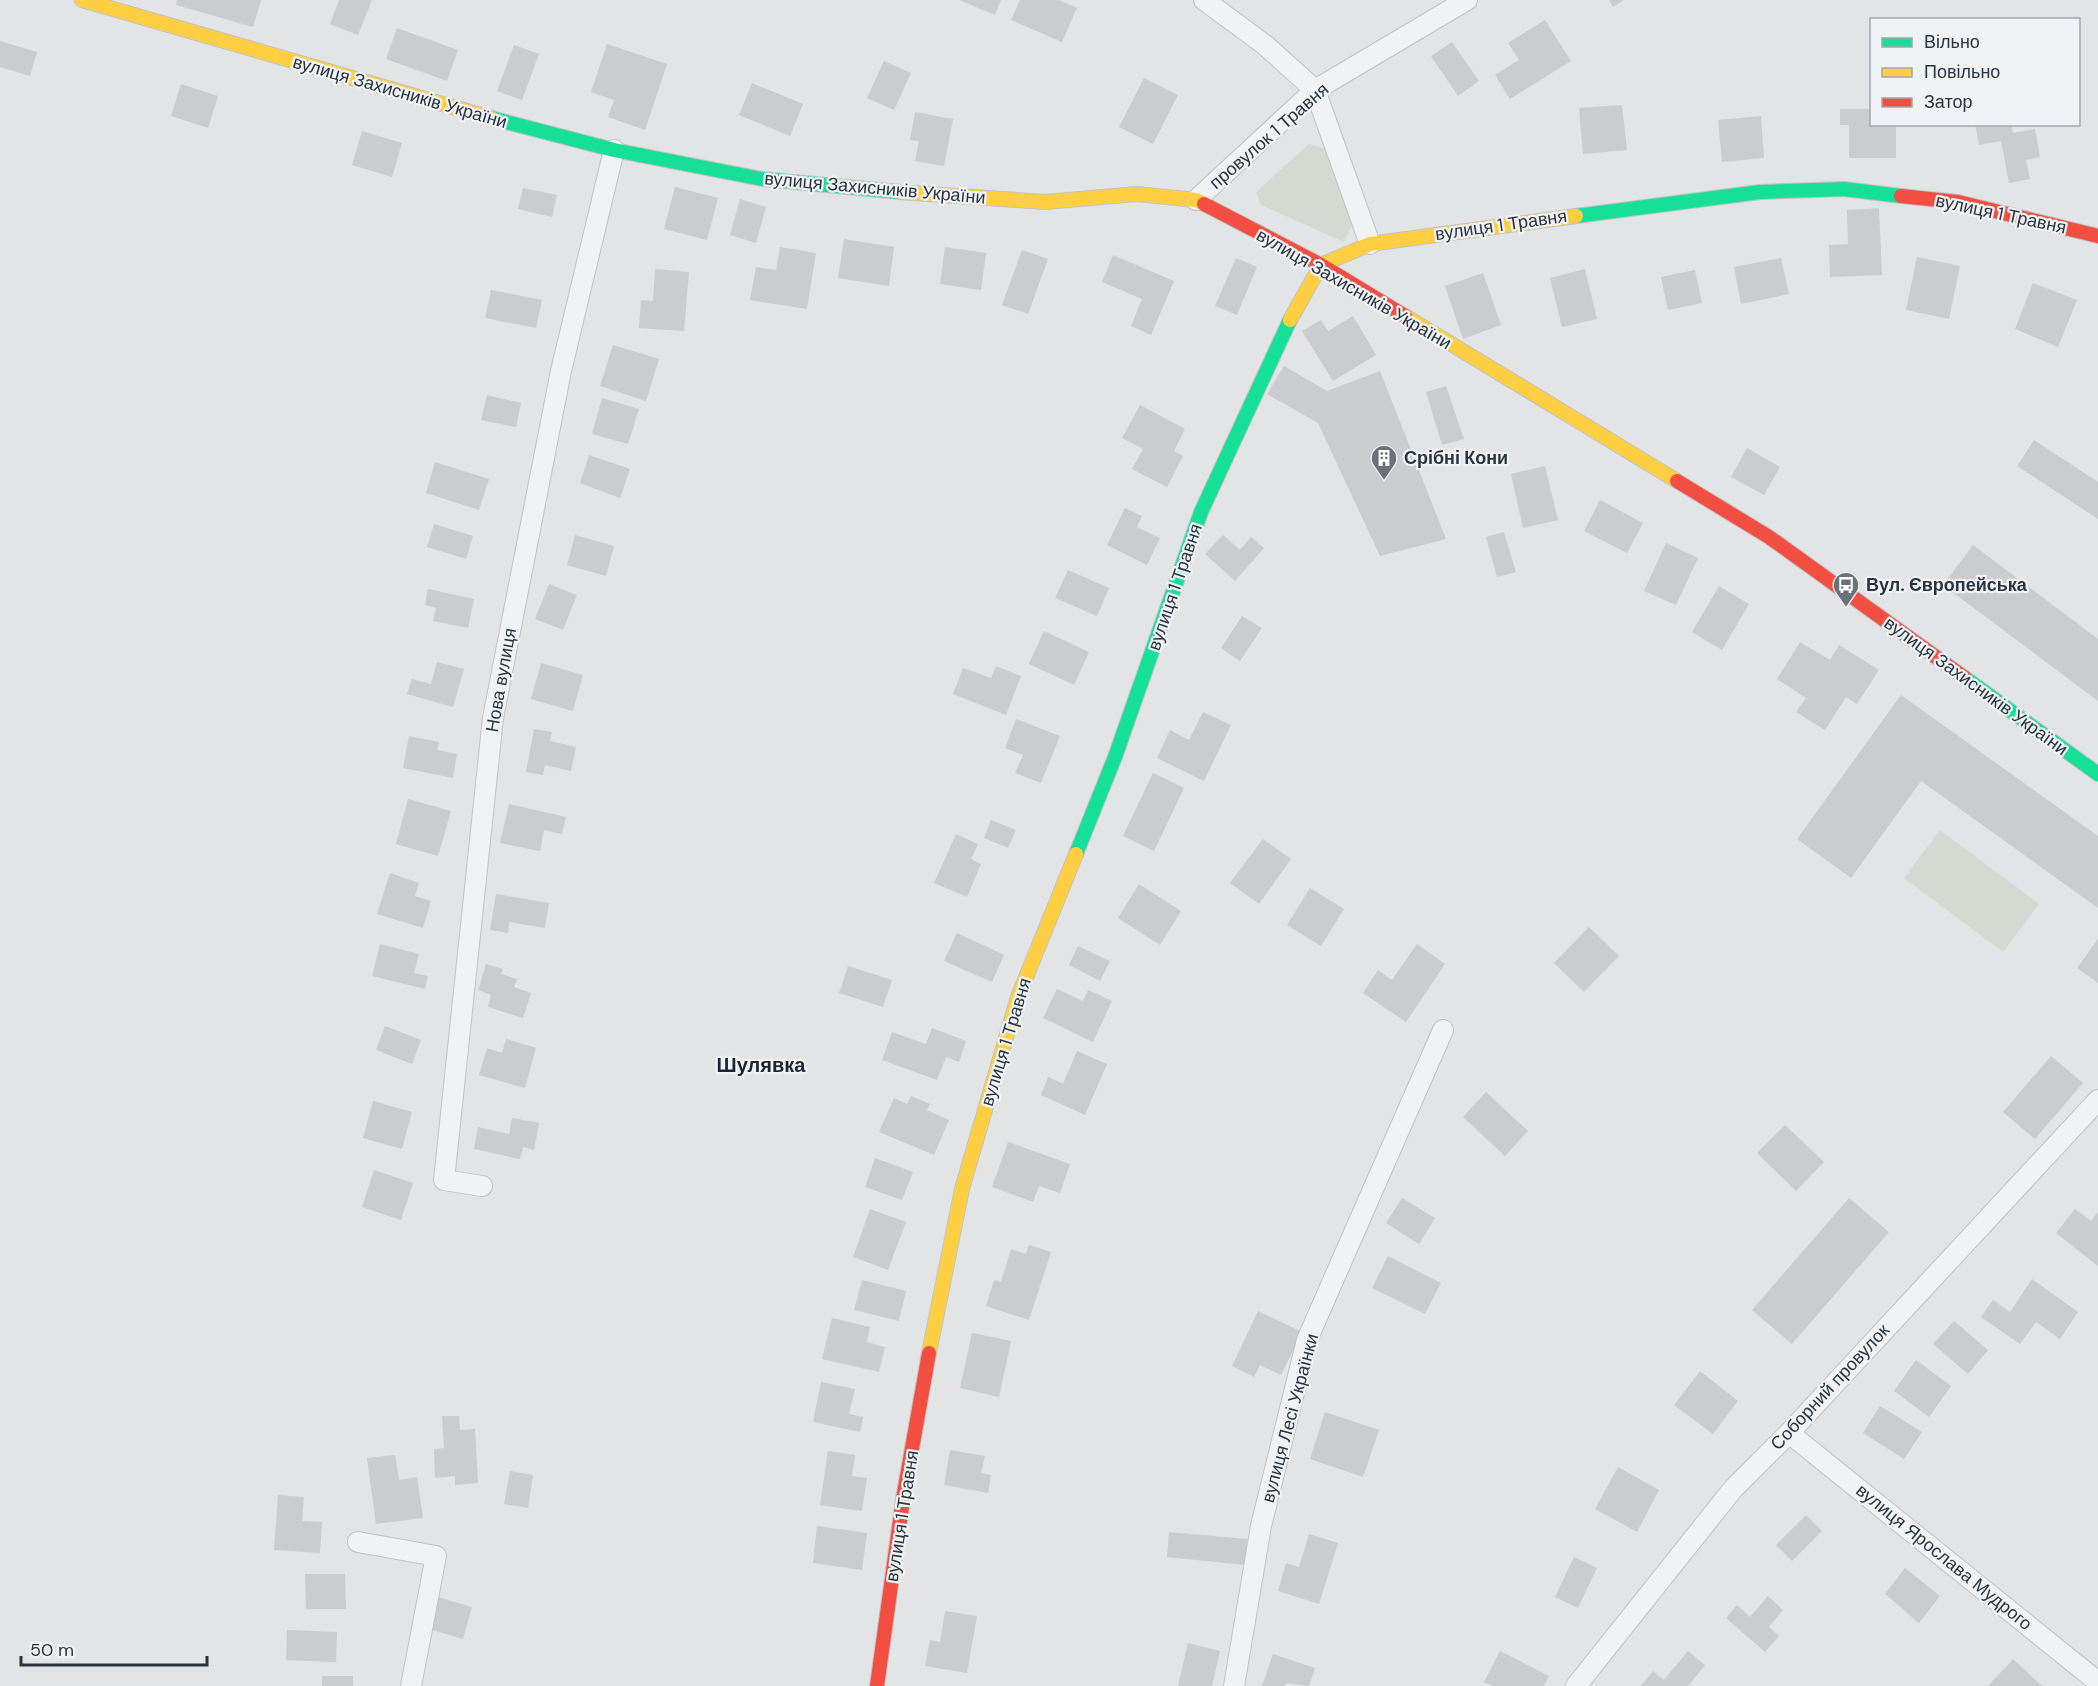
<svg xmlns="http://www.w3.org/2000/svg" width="2098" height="1686" viewBox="0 0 2098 1686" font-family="'DM Sans',sans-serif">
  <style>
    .green { fill: #d4dad2 }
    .building { fill: #cacccf }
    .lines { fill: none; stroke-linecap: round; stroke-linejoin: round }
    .street-casing { stroke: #c0c2c4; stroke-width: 22 }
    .fast-casing { stroke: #c0c2c4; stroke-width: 16 }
    .slow-casing { stroke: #c0c2c4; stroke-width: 16 }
    .jam-casing { stroke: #c0c2c4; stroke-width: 16 }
    .street { stroke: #f1f2f4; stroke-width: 20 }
    .fast { stroke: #16e098; stroke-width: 14 }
    .slow { stroke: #ffcf43; stroke-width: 14 }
    .jam { stroke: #f24e42; stroke-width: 14 }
    .labels { text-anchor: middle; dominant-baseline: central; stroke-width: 4.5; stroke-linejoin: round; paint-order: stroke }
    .street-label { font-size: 18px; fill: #2a343e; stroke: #f0f3f6 }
    .poi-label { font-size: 18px; font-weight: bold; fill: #2a343e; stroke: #f0f3f6; text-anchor: start }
    .neighbourhood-label { font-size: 20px; font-weight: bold; fill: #1c252f; stroke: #f0f3f6 }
  </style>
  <rect width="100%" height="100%" fill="#e2e4e6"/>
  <!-- green -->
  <path class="green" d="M 1309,144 L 1324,148 L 1352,225 L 1344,242 L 1261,205 L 1256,192 Z
    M 1940,830 L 2039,904 L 2003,952 L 1904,878 Z"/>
  <!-- building -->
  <path class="building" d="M 177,0 L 261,0 L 253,27 L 176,5 Z
    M 339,0 L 372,0 L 358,35 L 330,24 Z
    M 959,0 L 1001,0 L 995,15 Z
    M 1020,0 L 1059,0 L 1077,8 L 1062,42 L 1011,20 Z
    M 1609,0 L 1624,0 L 1613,7 Z
    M 1545,20 L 1571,61 L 1510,99 L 1495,75 L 1519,60 L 1508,43 Z
    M 397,28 L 458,50 L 447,81 L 386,59 Z
    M 0,41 L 37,52 L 30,76 L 0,67 Z
    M 1452,42 L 1479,81 L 1458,96 L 1431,56 Z
    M 607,44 L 667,64 L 645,130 L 608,117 L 614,100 L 591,92 Z
    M 514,45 L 539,54 L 522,100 L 497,91 Z
    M 884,61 L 911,73 L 894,110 L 867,98 Z
    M 1144,78 L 1178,95 L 1153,144 L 1119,127 Z
    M 752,83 L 803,104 L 790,136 L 739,115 Z
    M 181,84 L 218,96 L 208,128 L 171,116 Z
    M 1622,105 L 1627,150 L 1583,154 L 1579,108 Z
    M 1840,109 L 1872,109 L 1872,124 L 1896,124 L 1896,158 L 1849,158 L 1849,125 L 1840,125 Z
    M 915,112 L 953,119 L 944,166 L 915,161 L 919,141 L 910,140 Z
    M 1761,116 L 1764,158 L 1722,162 L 1718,120 Z
    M 1975,124 L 2011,124 L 2013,133 L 2035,129 L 2040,157 L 2026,160 L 2030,179 L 2009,183 L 2001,141 L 1979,145 Z
    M 362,131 L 402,143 L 392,177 L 352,165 Z
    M 675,187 L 718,198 L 707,240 L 664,229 Z
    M 523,188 L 557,195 L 552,217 L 518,209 Z
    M 740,199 L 766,207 L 756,243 L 730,235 Z
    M 1879,208 L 1882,275 L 1830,277 L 1829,245 L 1848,244 L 1847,210 Z
    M 844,239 L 894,247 L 889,286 L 838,278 Z
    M 780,247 L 816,253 L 807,309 L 750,300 L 756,267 L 776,270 Z
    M 945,247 L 986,253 L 981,290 L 940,284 Z
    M 1022,250 L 1048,259 L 1028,314 L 1002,305 Z
    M 1113,255 L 1174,281 L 1151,335 L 1131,326 L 1142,299 L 1102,282 Z
    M 1917,257 L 1960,266 L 1949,319 L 1906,310 Z
    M 1236,258 L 1257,267 L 1237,315 L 1215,306 Z
    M 1781,258 L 1789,294 L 1741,304 L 1734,267 Z
    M 655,269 L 689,272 L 684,331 L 639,328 L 641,300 L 653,301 Z
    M 1585,269 L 1597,319 L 1562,327 L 1550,278 Z
    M 1695,270 L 1702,303 L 1668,310 L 1661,277 Z
    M 1483,273 L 1501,325 L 1463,339 L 1445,286 Z
    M 2033,283 L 2077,300 L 2058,347 L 2015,329 Z
    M 491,290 L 542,300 L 536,328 L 485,318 Z
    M 1353,316 L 1376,355 L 1333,381 L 1302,331 L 1321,320 L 1328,331 Z
    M 613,345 L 659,359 L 646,401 L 600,386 Z
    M 1284,366 L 1327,391 L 1380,371 L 1446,539 L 1380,556 L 1318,423 L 1267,394 Z
    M 1446,386 L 1464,439 L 1442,445 L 1426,392 Z
    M 487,395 L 521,403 L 516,427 L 481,420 Z
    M 602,398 L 639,409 L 628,444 L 592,434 Z
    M 1140,405 L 1185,429 L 1174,451 L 1183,456 L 1167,487 L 1132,469 L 1143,449 L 1122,438 Z
    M 2034,440 L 2098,482 L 2098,519 L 2017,466 Z
    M 1747,448 L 1780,467 L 1764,495 L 1731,477 Z
    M 589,455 L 630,469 L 620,498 L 580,483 Z
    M 435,462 L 489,479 L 479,510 L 426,493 Z
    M 1545,466 L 1558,520 L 1523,528 L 1511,474 Z
    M 1600,500 L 1643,523 L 1627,553 L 1584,531 Z
    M 1125,508 L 1142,516 L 1137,527 L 1160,538 L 1147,565 L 1107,545 Z
    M 434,524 L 473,536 L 466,559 L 427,547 Z
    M 1504,532 L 1516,572 L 1497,577 L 1486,537 Z
    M 575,535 L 614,546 L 606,576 L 567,565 Z
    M 1223,535 L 1240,550 L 1251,537 L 1264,548 L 1235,581 L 1205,554 Z
    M 1666,543 L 1698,558 L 1676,605 L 1644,591 Z
    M 1973,545 L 2098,639 L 2098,701 L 1943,585 Z
    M 1068,570 L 1109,588 L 1097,616 L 1055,598 Z
    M 549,584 L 577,595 L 563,630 L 535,619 Z
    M 1719,586 L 1749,604 L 1722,650 L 1692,632 Z
    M 428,589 L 474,599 L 468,628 L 433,621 L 436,608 L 425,605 Z
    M 1242,616 L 1262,628 L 1240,661 L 1221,648 Z
    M 1044,631 L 1089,652 L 1074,685 L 1029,664 Z
    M 1800,642 L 1830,660 L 1839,645 L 1879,670 L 1857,704 L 1846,697 L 1825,730 L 1796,712 L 1806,698 L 1777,679 Z
    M 437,662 L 464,669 L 453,707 L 407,694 L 412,679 L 431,684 Z
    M 541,663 L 583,675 L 573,711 L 531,699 Z
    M 996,666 L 1021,676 L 1006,715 L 953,694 L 963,668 L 991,678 Z
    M 1901,695 L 2098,836 L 2098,908 L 1921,781 L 1851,878 L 1797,839 Z
    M 1203,712 L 1231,725 L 1204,781 L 1157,758 L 1170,730 L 1189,740 Z
    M 1016,719 L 1060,736 L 1041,783 L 1015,773 L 1023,755 L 1005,748 Z
    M 534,729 L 552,732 L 550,741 L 576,747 L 571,771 L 545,765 L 543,775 L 526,772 Z
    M 409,736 L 439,742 L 437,750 L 457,754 L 453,778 L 403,768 Z
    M 1153,773 L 1184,788 L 1154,851 L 1123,836 Z
    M 408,799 L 451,811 L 438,856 L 396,844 Z
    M 509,804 L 566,817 L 562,834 L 544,830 L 540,851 L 500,843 Z
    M 991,820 L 1016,830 L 1008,848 L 984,838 Z
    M 956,834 L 978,844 L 971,859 L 981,864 L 967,897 L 934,883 Z
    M 1263,839 L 1291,859 L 1259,904 L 1230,883 Z
    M 390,873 L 419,883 L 415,896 L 431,901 L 423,928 L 377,914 Z
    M 1139,884 L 1181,911 L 1160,945 L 1118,918 Z
    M 1310,888 L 1344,909 L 1321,946 L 1287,925 Z
    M 496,894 L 549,903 L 545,928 L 509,922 L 508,933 L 490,930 Z
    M 1589,927 L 1619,956 L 1584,992 L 1554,963 Z
    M 957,933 L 1004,955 L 992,982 L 944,961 Z
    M 2098,939 L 2098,983 L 2077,968 Z
    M 380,944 L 419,954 L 414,973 L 428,976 L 425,989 L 372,976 Z
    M 1417,944 L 1445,964 L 1406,1022 L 1363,993 L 1378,970 L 1392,980 Z
    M 1078,946 L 1110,961 L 1100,981 L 1069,965 Z
    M 486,964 L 503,969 L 501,974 L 517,979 L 514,987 L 531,993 L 523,1018 L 488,1007 L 491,995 L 478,990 Z
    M 848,966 L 892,980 L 883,1007 L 839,993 Z
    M 1057,989 L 1083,1001 L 1088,990 L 1112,1001 L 1093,1042 L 1043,1018 Z
    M 385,1026 L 421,1040 L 412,1064 L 376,1050 Z
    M 932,1028 L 966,1041 L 959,1062 L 946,1057 L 937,1080 L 882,1060 L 892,1032 L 926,1044 Z
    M 506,1039 L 536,1048 L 525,1088 L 479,1075 L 487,1048 L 502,1053 Z
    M 1077,1051 L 1107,1064 L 1085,1115 L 1041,1095 L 1048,1077 L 1063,1084 Z
    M 2051,1056 L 2083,1083 L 2035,1139 L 2003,1112 Z
    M 1486,1092 L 1528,1131 L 1505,1156 L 1463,1117 Z
    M 911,1096 L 930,1104 L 927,1110 L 949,1120 L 934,1155 L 879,1132 L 894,1098 L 907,1104 Z
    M 373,1101 L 412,1112 L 402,1149 L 363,1138 Z
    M 512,1118 L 539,1123 L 534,1150 L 523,1147 L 520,1159 L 474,1149 L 478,1127 L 509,1134 Z
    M 1785,1125 L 1824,1162 L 1796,1191 L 1757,1153 Z
    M 1008,1142 L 1070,1164 L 1060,1193 L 1039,1186 L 1033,1202 L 992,1187 Z
    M 875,1158 L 913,1172 L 902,1200 L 865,1187 Z
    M 374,1170 L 413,1183 L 401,1220 L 362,1207 Z
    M 1402,1198 L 1435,1218 L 1419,1244 L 1386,1223 Z
    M 1849,1198 L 1889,1232 L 1792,1344 L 1752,1310 Z
    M 870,1209 L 906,1222 L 888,1270 L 853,1257 Z
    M 2075,1209 L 2091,1221 L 2098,1212 L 2098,1266 L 2056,1233 Z
    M 1029,1245 L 1051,1252 L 1029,1320 L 986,1306 L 994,1280 L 1001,1282 L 1011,1249 L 1026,1254 Z
    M 1388,1256 L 1441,1283 L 1425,1314 L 1372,1288 Z
    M 2032,1279 L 2078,1312 L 2060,1339 L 2036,1322 L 2020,1344 L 1981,1317 L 1993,1300 L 2010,1312 Z
    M 862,1280 L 906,1291 L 899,1321 L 854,1310 Z
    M 1258,1311 L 1302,1332 L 1281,1375 L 1260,1365 L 1254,1377 L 1232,1366 Z
    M 832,1318 L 870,1327 L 867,1342 L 885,1347 L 879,1372 L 822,1359 Z
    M 1954,1321 L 1988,1350 L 1968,1374 L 1933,1344 Z
    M 972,1333 L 1011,1341 L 999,1397 L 960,1388 Z
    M 1916,1360 L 1951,1386 L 1929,1417 L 1894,1391 Z
    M 1700,1371 L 1738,1401 L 1713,1434 L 1674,1405 Z
    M 821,1382 L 855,1389 L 849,1414 L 863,1417 L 860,1432 L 813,1422 Z
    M 1880,1406 L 1922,1432 L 1904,1459 L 1863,1433 Z
    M 1325,1412 L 1379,1430 L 1363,1477 L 1310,1459 Z
    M 442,1416 L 459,1416 L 460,1430 L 475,1429 L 478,1483 L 455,1485 L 455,1476 L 435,1478 L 434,1449 L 444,1448 Z
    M 950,1450 L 985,1456 L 981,1473 L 991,1475 L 988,1493 L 944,1485 Z
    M 828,1451 L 855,1455 L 852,1476 L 867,1478 L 862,1511 L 820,1505 Z
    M 395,1455 L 399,1480 L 417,1477 L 423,1518 L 376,1524 L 367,1458 Z
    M 1618,1467 L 1659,1490 L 1637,1532 L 1595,1509 Z
    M 510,1471 L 533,1475 L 528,1508 L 504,1504 Z
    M 278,1495 L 304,1497 L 302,1521 L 322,1522 L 320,1553 L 274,1550 Z
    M 1806,1515 L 1822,1531 L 1792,1561 L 1776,1545 Z
    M 817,1526 L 867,1533 L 862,1570 L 813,1563 Z
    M 1169,1532 L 1247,1539 L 1245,1565 L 1167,1557 Z
    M 1309,1534 L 1338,1543 L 1319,1604 L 1278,1591 L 1286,1563 L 1299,1567 Z
    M 1574,1557 L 1597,1568 L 1578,1608 L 1555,1597 Z
    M 1905,1568 L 1940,1596 L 1919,1623 L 1885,1594 Z
    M 305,1574 L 345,1574 L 346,1609 L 306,1609 Z
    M 431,1595 L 472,1607 L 463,1639 L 422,1627 Z
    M 1768,1596 L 1783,1610 L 1769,1627 L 1779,1636 L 1765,1652 L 1726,1618 L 1737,1605 L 1750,1617 Z
    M 945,1611 L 977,1616 L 967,1673 L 925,1666 L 930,1640 L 940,1642 Z
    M 287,1630 L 337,1632 L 336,1662 L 286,1660 Z
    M 1188,1643 L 1220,1651 L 1212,1686 L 1178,1686 Z
    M 1500,1651 L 1549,1676 L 1544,1686 L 1493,1686 L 1484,1682 Z
    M 1688,1651 L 1705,1665 L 1688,1686 L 1641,1686 L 1653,1671 L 1664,1680 Z
    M 1273,1654 L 1315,1668 L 1309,1686 L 1286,1683 L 1285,1686 L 1262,1686 Z
    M 2013,1659 L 2042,1686 L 1988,1686 Z
    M 322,1676 L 353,1676 L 353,1686 L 322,1686 Z"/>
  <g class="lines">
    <!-- street casing -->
    <g class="street-casing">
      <path id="street" d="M 1204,0 L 1265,45 L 1315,90 L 1370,244
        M 1196,200 L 1315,90 L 1467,0
        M 482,1186 L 444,1180 L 493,718 L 561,371 L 614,150
        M 1789,1433 L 2098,1682
        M 358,1542 L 436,1556 L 411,1686
        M 1234,1686 L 1261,1526 L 1307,1340 L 1443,1030
        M 1576,1686 L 1733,1489 L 1789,1433 L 2098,1100"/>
    </g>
    <!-- fast casing -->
    <g class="fast-casing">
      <path id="fast" d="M 491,118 L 614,150 L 762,179 L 900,192
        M 1576,216 L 1760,192 L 1844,189 L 1901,196
        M 1965,678 L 2098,774
        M 1076,854 L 1115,757 L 1201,512 L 1290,320"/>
    </g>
    <!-- slow casing -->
    <g class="slow-casing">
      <path id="slow" d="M 82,0 L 491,118
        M 900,192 L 1045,202 L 1137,194 L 1196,200 L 1204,204
        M 1405,316 L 1677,481
        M 1290,320 L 1321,265 L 1370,244 L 1576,216
        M 929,1353 L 962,1189 L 1018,997 L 1076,854"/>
    </g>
    <!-- jam casing -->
    <g class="jam-casing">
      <path id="jam" d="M 1901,196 L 1958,202 L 2098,236
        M 1204,204 L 1321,265 L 1405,316
        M 1677,481 L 1769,537 L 1965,678
        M 877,1686 L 903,1499 L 929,1353"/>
    </g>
    <!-- street -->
    <use href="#street" class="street"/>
    <!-- fast -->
    <use href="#fast" class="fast"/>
    <!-- slow -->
    <use href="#slow" class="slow"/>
    <!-- jam -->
    <use href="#jam" class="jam"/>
  </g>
  <!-- icons -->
  <defs>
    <g id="building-pin" transform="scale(1.35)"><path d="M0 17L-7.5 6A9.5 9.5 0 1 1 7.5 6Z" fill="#6a7279" stroke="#f0f3f6"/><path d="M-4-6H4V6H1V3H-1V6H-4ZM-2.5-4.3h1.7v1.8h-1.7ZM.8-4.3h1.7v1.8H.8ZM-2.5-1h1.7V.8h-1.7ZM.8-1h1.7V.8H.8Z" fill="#fff"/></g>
    <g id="bus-pin" transform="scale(1.35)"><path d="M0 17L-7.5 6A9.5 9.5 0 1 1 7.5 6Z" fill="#6a7279" stroke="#f0f3f6"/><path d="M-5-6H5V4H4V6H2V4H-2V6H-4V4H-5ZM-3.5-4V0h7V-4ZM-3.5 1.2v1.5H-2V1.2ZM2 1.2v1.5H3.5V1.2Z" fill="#fff"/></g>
  </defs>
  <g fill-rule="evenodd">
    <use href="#building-pin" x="1384" y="458"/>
    <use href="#bus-pin" x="1846" y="585"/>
  </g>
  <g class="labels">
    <!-- street labels -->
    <g class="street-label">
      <text transform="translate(400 92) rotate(16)">вулиця Захисників України</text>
      <text transform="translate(1269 136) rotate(-41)">провулок 1 Травня</text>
      <text transform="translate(875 188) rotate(5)">вулиця Захисників України</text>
      <text transform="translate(2001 214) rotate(12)">вулиця 1 Травня</text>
      <text transform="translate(1501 225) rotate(-8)">вулиця 1 Травня</text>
      <text transform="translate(1354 289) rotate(30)">вулиця Захисників України</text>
      <text transform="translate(1175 587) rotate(-71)">вулиця 1 Травня</text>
      <text transform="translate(501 680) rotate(-80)">Нова вулиця</text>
      <text transform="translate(1976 686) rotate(36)">вулиця Захисників України</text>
      <text transform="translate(1006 1042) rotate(-73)">вулиця 1 Травня</text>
      <text transform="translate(1830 1387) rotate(-47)">Соборний провулок</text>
      <text transform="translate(1290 1418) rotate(-75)">вулиця Лесі Українки</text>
      <text transform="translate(902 1516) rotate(-81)">вулиця 1 Травня</text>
      <text transform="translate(1944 1557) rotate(39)">вулиця Ярослава Мудрого</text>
    </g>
    <!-- poi labels -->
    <g class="poi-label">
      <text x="1404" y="458">Срібні Кони</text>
      <text x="1866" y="585">Вул. Європейська</text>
    </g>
    <!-- neighbourhood labels -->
    <g class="neighbourhood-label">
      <text x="761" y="1065">Шулявка</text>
    </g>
  </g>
  <!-- legend -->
  <rect x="1870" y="18" width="210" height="108" fill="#f0f3f6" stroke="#a1a7ac" stroke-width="1.5"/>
  <rect x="1882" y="38" width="30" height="9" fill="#16e098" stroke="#a1a7ac" stroke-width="1.5"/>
  <text x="1924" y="48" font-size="18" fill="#2a343e">Вільно</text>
  <rect x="1882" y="68" width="30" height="9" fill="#ffcf43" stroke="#a1a7ac" stroke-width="1.5"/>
  <text x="1924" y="78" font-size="18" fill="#2a343e">Повільно</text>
  <rect x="1882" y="98" width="30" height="9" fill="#f24e42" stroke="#a1a7ac" stroke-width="1.5"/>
  <text x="1924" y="108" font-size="18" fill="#2a343e">Затор</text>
  <!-- scale -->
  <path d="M21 1656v9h186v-9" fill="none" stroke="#2a343e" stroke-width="3"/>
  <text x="30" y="1656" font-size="18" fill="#2a343e" stroke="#f0f3f6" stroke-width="4.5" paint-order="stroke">50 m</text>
</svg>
